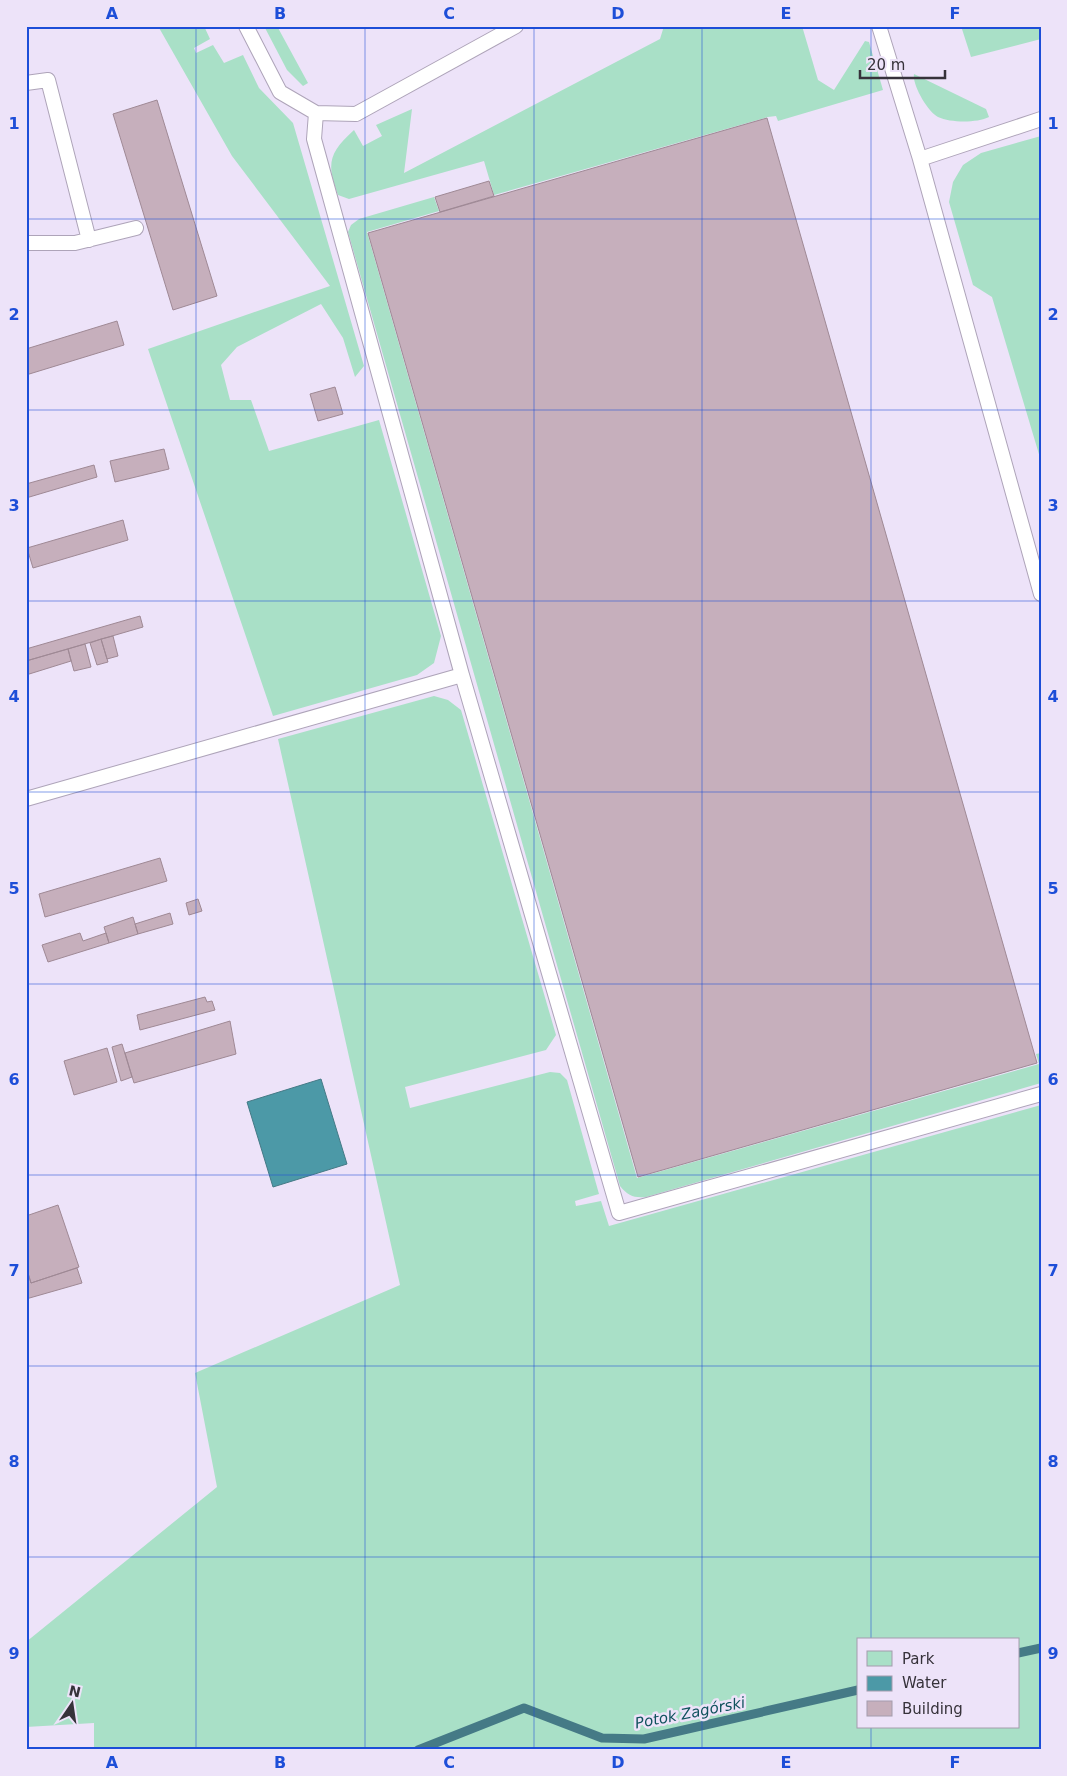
<svg xmlns="http://www.w3.org/2000/svg" width="1067" height="1776" viewBox="0 0 1067 1776" font-family="'DejaVu Sans',sans-serif">
  <style>
    .green { fill: #a9e0c7; fill-rule: evenodd }
    .water { fill: #4c99a7; stroke: #457a86 }
    .lines { fill: none; stroke-linecap: round; stroke-linejoin: round }
    .stream { stroke: #457a86; stroke-width: 9 }
    .building { fill: #c6afbc; stroke: #9f8995 }
    .lane-casing { stroke: #aea4b9; stroke-width: 16 }
    .lane { stroke: #fff; stroke-width: 14 }
    .grid { fill: none; stroke: #1d4ed8; stroke-width: 1; stroke-opacity: 0.55 }
    .labels { text-anchor: middle; dominant-baseline: central; stroke-width: 5; stroke-linejoin: round; paint-order: stroke }
    .water-label { font-size: 15px; font-style: italic; fill: #0f525d; stroke: #ede3f9 }
    .neatline { fill: none; stroke: #1d4ed8; stroke-width: 2 }
    .grid-label { font-size: 16px; text-anchor: middle; font-weight: bold; fill: #1d4ed8 }
  </style>
  <rect width="100%" height="100%" fill="#ede3f9"/>
  <!-- green -->
  <path class="green" d="M 158,26 L 204,26 L 210,39 L 194,48 L 196,53 L 213,45 L 224,63 L 243,55 L 259,88 L 293,123 L 364,366 L 355,377 L 343,338 L 321,304 L 237,347 L 221,365 L 230,400 L 251,400 L 269,451 L 379,420 L 441,636 L 434,663 L 417,675 L 273,716 L 148,349 L 330,286 L 232,156 Z
    M 264,26 L 277,26 L 308,83 L 303,86 L 287,70 Z
    M 664,26 L 802,26 L 818,80 L 834,90 L 865,41 L 869,42 L 883,90 L 778,121 L 776,116 L 768,117 L 494,195 L 484,161 L 349,199 L 338,195 C 326,163 329,153 354,130 L 363,146 L 382,136 L 376,125 L 412,109 L 404,173 L 660,39 Z
    M 961,26 L 1041,26 L 1041,39 L 971,57 Z
    M 914,74 L 986,109 L 989,117 C 977,123 951,123 938,117 C 928,112 912,85 914,74 Z
    M 1041,136 L 1041,461 L 992,297 L 973,285 L 949,202 L 953,182 L 963,165 L 981,153 Z
    M 434,197 L 439,211 L 367,232 L 637,1178 L 1039,1064 L 1036,1054 L 1041,1053 L 1041,1083 L 646,1197 C 634,1198 628,1196 620,1186 L 348,232 L 351,225 L 359,219 Z
    M 434,696 L 448,700 L 461,710 L 556,1035 L 546,1050 L 405,1087 L 410,1108 L 550,1072 L 560,1073 L 567,1080 L 599,1194 L 575,1201 L 576,1206 L 601,1201 L 609,1226 L 1041,1105 L 1041,1750 L 94,1750 L 94,1723 L 26,1727 L 26,1642 L 217,1487 L 195,1373 L 400,1285 L 278,739 ZM 858,1640 L 1018,1640 L 1018,1727 L 858,1727 Z"/>
  <!-- water -->
  <path class="water" d="M 321,1079 L 347,1164 L 273,1187 L 247,1102 Z"/>
  <g class="lines">
    <!-- stream -->
    <path class="stream" d="M 1018,1653 L 1041,1648
      M 418,1750 L 524,1708 L 602,1738 L 644,1739 L 858,1690"/>
  </g>
  <!-- building -->
  <path class="building" d="M 157,100 L 217,296 L 173,310 L 113,114 Z
    M 767,118 L 1037,1063 L 638,1177 L 368,233 Z
    M 489,181 L 494,196 L 440,212 L 435,197 Z
    M 117,321 L 124,345 L 26,375 L 26,349 Z
    M 335,387 L 343,414 L 318,421 L 310,394 Z
    M 164,449 L 169,469 L 115,482 L 110,461 Z
    M 94,465 L 97,477 L 26,498 L 26,484 Z
    M 123,520 L 128,540 L 33,568 L 27,548 Z
    M 140,616 L 143,627 L 26,661 L 26,649 Z
    M 113,636 L 118,656 L 107,659 L 101,639 Z
    M 101,639 L 108,662 L 97,665 L 90,643 Z
    M 85,644 L 91,667 L 74,671 L 68,649 Z
    M 68,649 L 71,661 L 26,675 L 26,661 Z
    M 160,858 L 167,881 L 45,917 L 39,894 Z
    M 198,899 L 202,911 L 189,915 L 186,903 Z
    M 170,913 L 173,924 L 138,934 L 135,924 Z
    M 133,917 L 138,934 L 109,943 L 104,927 Z
    M 80,933 L 83,941 L 106,933 L 109,943 L 48,962 L 42,945 Z
    M 205,997 L 207,1002 L 212,1001 L 215,1010 L 140,1030 L 137,1015 Z
    M 230,1021 L 236,1054 L 134,1083 L 125,1053 Z
    M 122,1044 L 132,1077 L 121,1081 L 112,1047 Z
    M 107,1048 L 117,1082 L 74,1095 L 64,1061 Z
    M 58,1205 L 79,1267 L 31,1283 L 26,1267 L 26,1216 Z
    M 77,1268 L 82,1283 L 26,1299 L 26,1274 L 28,1273 L 31,1283 Z"/>
  <g class="lines">
    <!-- lane casing -->
    <g class="lane-casing">
      <path id="lane" d="M 246,26 L 280,92 L 316,113 L 356,114 L 516,26
        M 879,26 L 920,159 L 1041,594
        M 26,83 L 48,80 L 89,240
        M 920,159 L 1041,119
        M 26,243 L 75,243 L 136,228
        M 462,675 L 619,1213 L 1041,1094
        M 26,799 L 462,675 L 314,139 L 316,113"/>
    </g>
    <!-- lane -->
    <use href="#lane" class="lane"/>
  </g>
  <!-- grid -->
  <path class="grid" d="M 196,26 L 196,1750M 365,26 L 365,1750M 534,26 L 534,1750M 702,26 L 702,1750M 871,26 L 871,1640M 26,219 L 1041,219M 26,410 L 1041,410M 26,601 L 1041,601M 26,792 L 1041,792M 26,984 L 1041,984M 26,1175 L 1041,1175M 26,1366 L 1041,1366M 26,1557 L 1041,1557M 871,1727 L 871,1750"/>
  <g class="labels">
    <!-- water labels -->
    <g class="water-label">
      <text transform="translate(690 1713) rotate(-11)">Potok Zagórski</text>
    </g>
  </g>
  <!-- border -->
  <rect width="1067" height="1776" fill="none" stroke="#ede3f9" stroke-width="55"/>
  <!-- legend -->
  <rect x="857" y="1638" width="162" height="90" fill="#ede3f9" stroke="#a49cad"/>
  <rect x="867" y="1651" width="25" height="15" fill="#a9e0c7" stroke="#a49cad"/>
  <text x="902" y="1664" font-size="15" fill="#36323a">Park</text>
  <rect x="867" y="1676" width="25" height="15" fill="#4c99a7" stroke="#a49cad"/>
  <text x="902" y="1688" font-size="15" fill="#36323a">Water</text>
  <rect x="867" y="1701" width="25" height="15" fill="#c6afbc" stroke="#a49cad"/>
  <text x="902" y="1714" font-size="15" fill="#36323a">Building</text>
  <!-- north arrow -->
  <g transform="translate(72 1704) rotate(13)" stroke="#ede3f9" stroke-width="4" paint-order="stroke">
  <path d="M0-4L9 19L0 12L-9 19Z" fill="#36323a"/>
  <text y="-8" font-size="14" font-weight="bold" text-anchor="middle" fill="#36323a">N</text>
  </g>
  <!-- scale -->
  <path d="M860 70v8h85v-8" fill="none" stroke="#36323a" stroke-width="2.5"/>
  <text x="867" y="70" font-size="15" fill="#36323a" stroke="#ede3f9" stroke-width="4" paint-order="stroke">20 m</text>
  <rect x="28" y="28" width="1012" height="1720" class="neatline"/>
  <g class="grid-label">
    <text x="112" y="19">A</text>
    <text x="280" y="19">B</text>
    <text x="449" y="19">C</text>
    <text x="618" y="19">D</text>
    <text x="786" y="19">E</text>
    <text x="955" y="19">F</text>
    <text x="14" y="129">1</text>
    <text x="1053" y="129">1</text>
    <text x="14" y="320">2</text>
    <text x="1053" y="320">2</text>
    <text x="14" y="511">3</text>
    <text x="1053" y="511">3</text>
    <text x="14" y="702">4</text>
    <text x="1053" y="702">4</text>
    <text x="14" y="894">5</text>
    <text x="1053" y="894">5</text>
    <text x="14" y="1085">6</text>
    <text x="1053" y="1085">6</text>
    <text x="14" y="1276">7</text>
    <text x="1053" y="1276">7</text>
    <text x="14" y="1467">8</text>
    <text x="1053" y="1467">8</text>
    <text x="14" y="1659">9</text>
    <text x="1053" y="1659">9</text>
    <text x="112" y="1768">A</text>
    <text x="280" y="1768">B</text>
    <text x="449" y="1768">C</text>
    <text x="618" y="1768">D</text>
    <text x="786" y="1768">E</text>
    <text x="955" y="1768">F</text>
  </g>
</svg>
